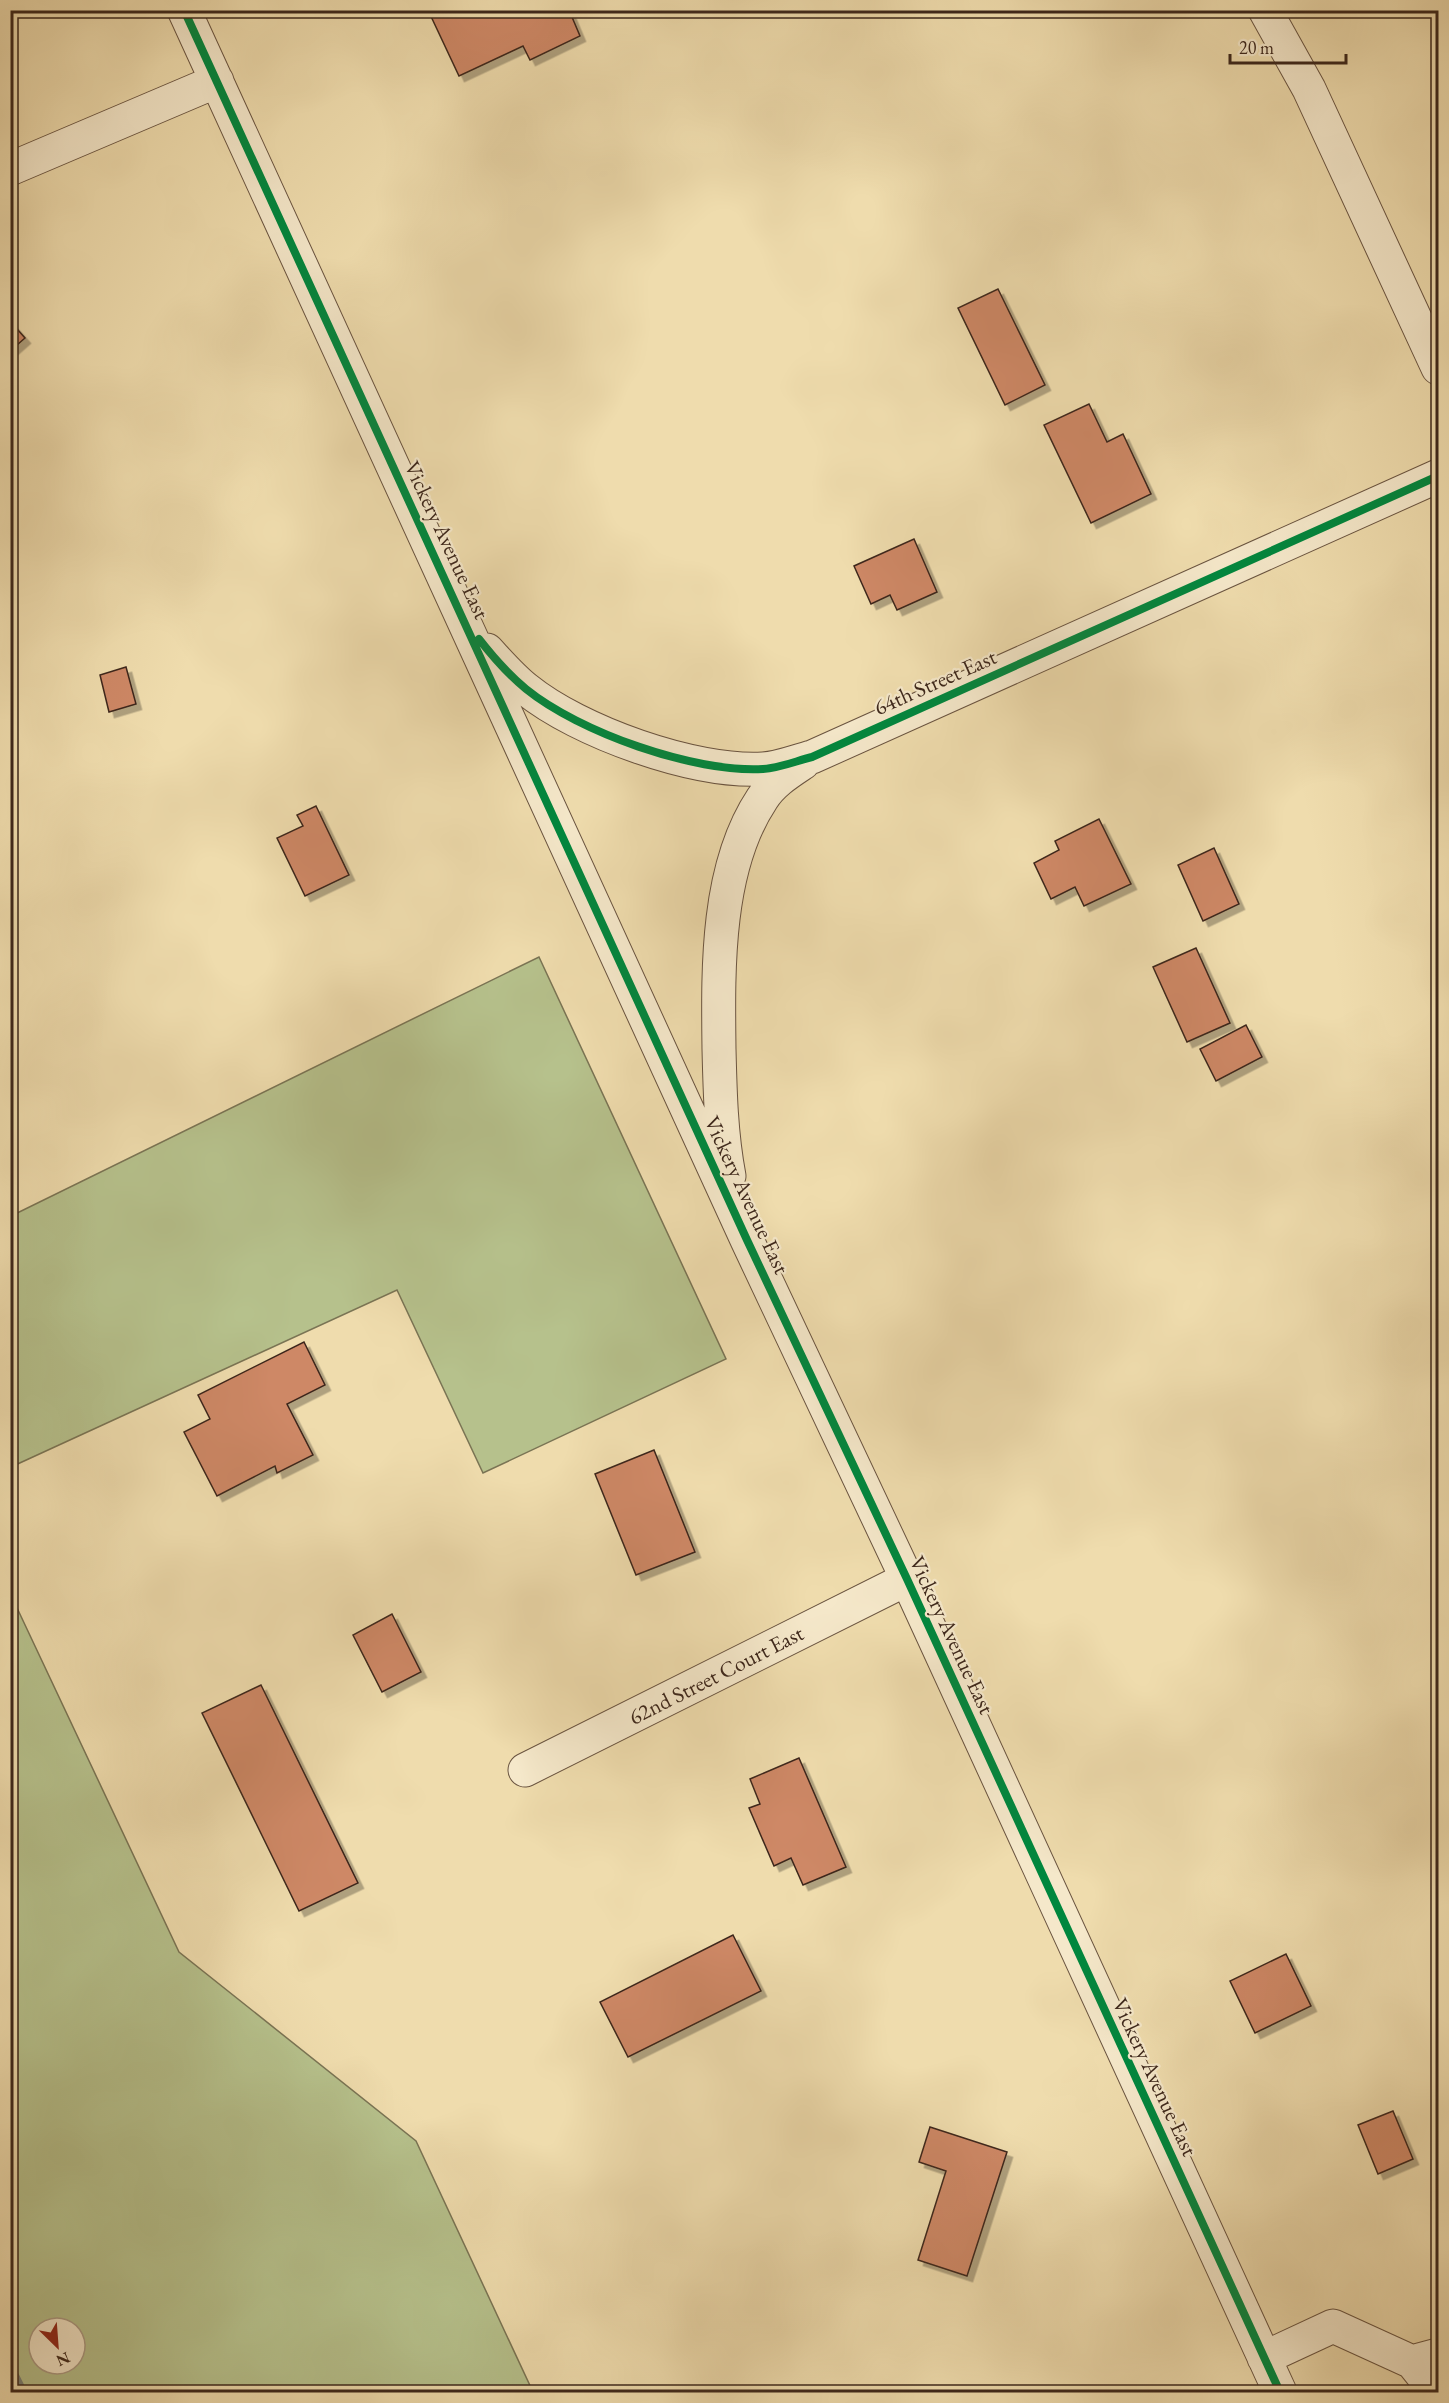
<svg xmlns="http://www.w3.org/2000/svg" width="1449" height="2403" viewBox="0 0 1449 2403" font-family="'EB Garamond',serif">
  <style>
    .green { fill: #b6c18c; stroke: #7a7454; stroke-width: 1.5; fill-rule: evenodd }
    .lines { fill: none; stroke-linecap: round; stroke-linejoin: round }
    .stream { stroke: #767f76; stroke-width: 12 }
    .building { fill: #ce8866; stroke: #3d271b; stroke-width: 1.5; filter: url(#shadow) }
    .minor-casing { stroke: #6a5440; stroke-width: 35 }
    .minor { stroke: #f5e8ca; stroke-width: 33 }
    .cycleway-casing { stroke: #f5e8ca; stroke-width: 11 }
    .cycleway { stroke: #00873e; stroke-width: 8 }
    .labels { text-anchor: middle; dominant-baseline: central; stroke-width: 4.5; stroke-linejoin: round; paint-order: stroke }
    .street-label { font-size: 22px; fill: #3d271b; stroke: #f5e8ca }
  </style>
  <defs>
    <filter id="shadow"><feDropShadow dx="5.5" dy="5.5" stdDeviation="0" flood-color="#0004"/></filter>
  </defs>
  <rect width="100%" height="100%" fill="#efdcad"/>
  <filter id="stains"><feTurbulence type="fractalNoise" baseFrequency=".00333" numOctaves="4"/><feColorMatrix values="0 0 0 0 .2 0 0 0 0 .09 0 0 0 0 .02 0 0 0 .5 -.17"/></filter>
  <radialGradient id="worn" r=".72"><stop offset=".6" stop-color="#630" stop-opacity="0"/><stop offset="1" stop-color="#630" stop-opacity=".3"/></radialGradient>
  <!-- green -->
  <path class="green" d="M 539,957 L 726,1359 L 483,1473 L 397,1290 L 11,1467 L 11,1216 Z
    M 10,1593 L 179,1952 L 416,2141 L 533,2392 L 11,2392 ZM 39,2328 L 75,2328 L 75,2364 L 39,2364 Z"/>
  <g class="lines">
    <!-- stream -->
    <path class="stream" d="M 10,2370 L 21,2392"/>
  </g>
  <!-- building -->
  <path class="building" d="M 428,10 L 500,10 L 502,15 L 511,10 L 569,10 L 580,36 L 530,60 L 523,46 L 459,76 Z
    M 998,289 L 1045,385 L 1005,405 L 958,308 Z
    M 10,321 L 25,338 L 10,351 Z
    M 1089,404 L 1107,442 L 1123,434 L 1151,494 L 1091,523 L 1044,425 Z
    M 914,539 L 937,592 L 897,610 L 890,595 L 871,604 L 854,566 Z
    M 126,667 L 136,704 L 109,712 L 100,675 Z
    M 316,806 L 349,875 L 305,896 L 277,838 L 303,826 L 297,815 Z
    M 1099,819 L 1131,884 L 1084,906 L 1075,887 L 1051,899 L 1034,863 L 1059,850 L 1055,841 Z
    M 1214,848 L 1239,904 L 1203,921 L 1178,865 Z
    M 1196,948 L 1230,1023 L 1187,1042 L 1153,967 Z
    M 1246,1025 L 1262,1057 L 1216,1081 L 1200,1049 Z
    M 304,1342 L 325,1385 L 287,1404 L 313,1455 L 277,1473 L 275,1466 L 217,1496 L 184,1432 L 210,1419 L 198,1395 Z
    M 654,1450 L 695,1552 L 636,1575 L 595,1474 Z
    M 392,1614 L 421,1672 L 382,1692 L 353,1635 Z
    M 261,1685 L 358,1883 L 299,1911 L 202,1713 Z
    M 799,1758 L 846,1867 L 803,1885 L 791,1858 L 774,1866 L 749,1808 L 760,1804 L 750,1779 Z
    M 733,1935 L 761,1991 L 628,2057 L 600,2002 Z
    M 1286,1954 L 1311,2006 L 1255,2033 L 1230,1981 Z
    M 1393,2111 L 1413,2159 L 1378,2174 L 1358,2125 Z
    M 930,2127 L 1007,2152 L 967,2276 L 918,2260 L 946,2171 L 919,2162 Z"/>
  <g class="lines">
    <!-- minor casing -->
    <g class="minor-casing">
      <path id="minor" d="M 184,10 L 747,1240 L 907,1579 L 1280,2392
        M 1265,10 L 1309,89 L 1438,368
        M 10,169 L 217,81
        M 487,650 C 500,664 512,678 526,689 C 579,732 694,773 763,769 C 780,768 796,761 812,757 L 1438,476
        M 729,1176 C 721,1134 720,1091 719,1049 C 718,969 716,868 762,799 C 772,783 788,773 803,763
        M 525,1770 L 907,1579
        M 1264,2358 L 1333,2326 L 1412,2362 L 1438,2355
        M 1412,2362 L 1436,2392"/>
    </g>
    <!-- minor -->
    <use href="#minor" class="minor"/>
    <!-- cycleway casing -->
    <g class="cycleway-casing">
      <path id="cycleway" d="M 184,10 L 747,1240 L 907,1579 L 1280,2392
        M 479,639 C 493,657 509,675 526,689 C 579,732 694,773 763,769 C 780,768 796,761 812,757 L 1438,476"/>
    </g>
    <!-- cycleway -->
    <use href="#cycleway" class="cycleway"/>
  </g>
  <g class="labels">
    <!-- street labels -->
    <g class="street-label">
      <text transform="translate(447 540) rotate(65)">Vickery Avenue East</text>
      <text transform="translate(935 682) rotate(-24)">64th Street East</text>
      <text transform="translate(747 1195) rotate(65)">Vickery Avenue East</text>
      <text transform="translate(952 1635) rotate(65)">Vickery Avenue East</text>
      <text transform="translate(716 1675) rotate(-27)">62nd Street Court East</text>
      <text transform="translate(1155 2077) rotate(65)">Vickery Avenue East</text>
    </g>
  </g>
  <!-- margin -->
  <rect width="1449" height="2403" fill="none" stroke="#efdcad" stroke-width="36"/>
  <rect x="12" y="12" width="1425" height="2379" fill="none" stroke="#3d271b" stroke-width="3"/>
  <rect x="18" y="18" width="1413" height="2367" fill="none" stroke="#3d271b" stroke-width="1.5"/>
  <!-- north arrow -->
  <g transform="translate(57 2346) rotate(155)"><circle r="28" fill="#f5e8ca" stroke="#ab9b84" stroke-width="1.5"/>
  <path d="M0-4.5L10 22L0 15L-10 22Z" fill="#8f2418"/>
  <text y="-9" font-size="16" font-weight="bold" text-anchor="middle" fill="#3d271b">N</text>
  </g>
  <!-- scale -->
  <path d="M1230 54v9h116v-9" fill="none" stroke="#3d271b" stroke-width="3"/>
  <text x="1239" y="54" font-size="18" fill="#3d271b" stroke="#f5e8ca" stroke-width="4.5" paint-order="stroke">20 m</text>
  <rect width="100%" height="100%" filter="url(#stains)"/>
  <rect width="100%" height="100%" fill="url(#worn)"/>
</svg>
